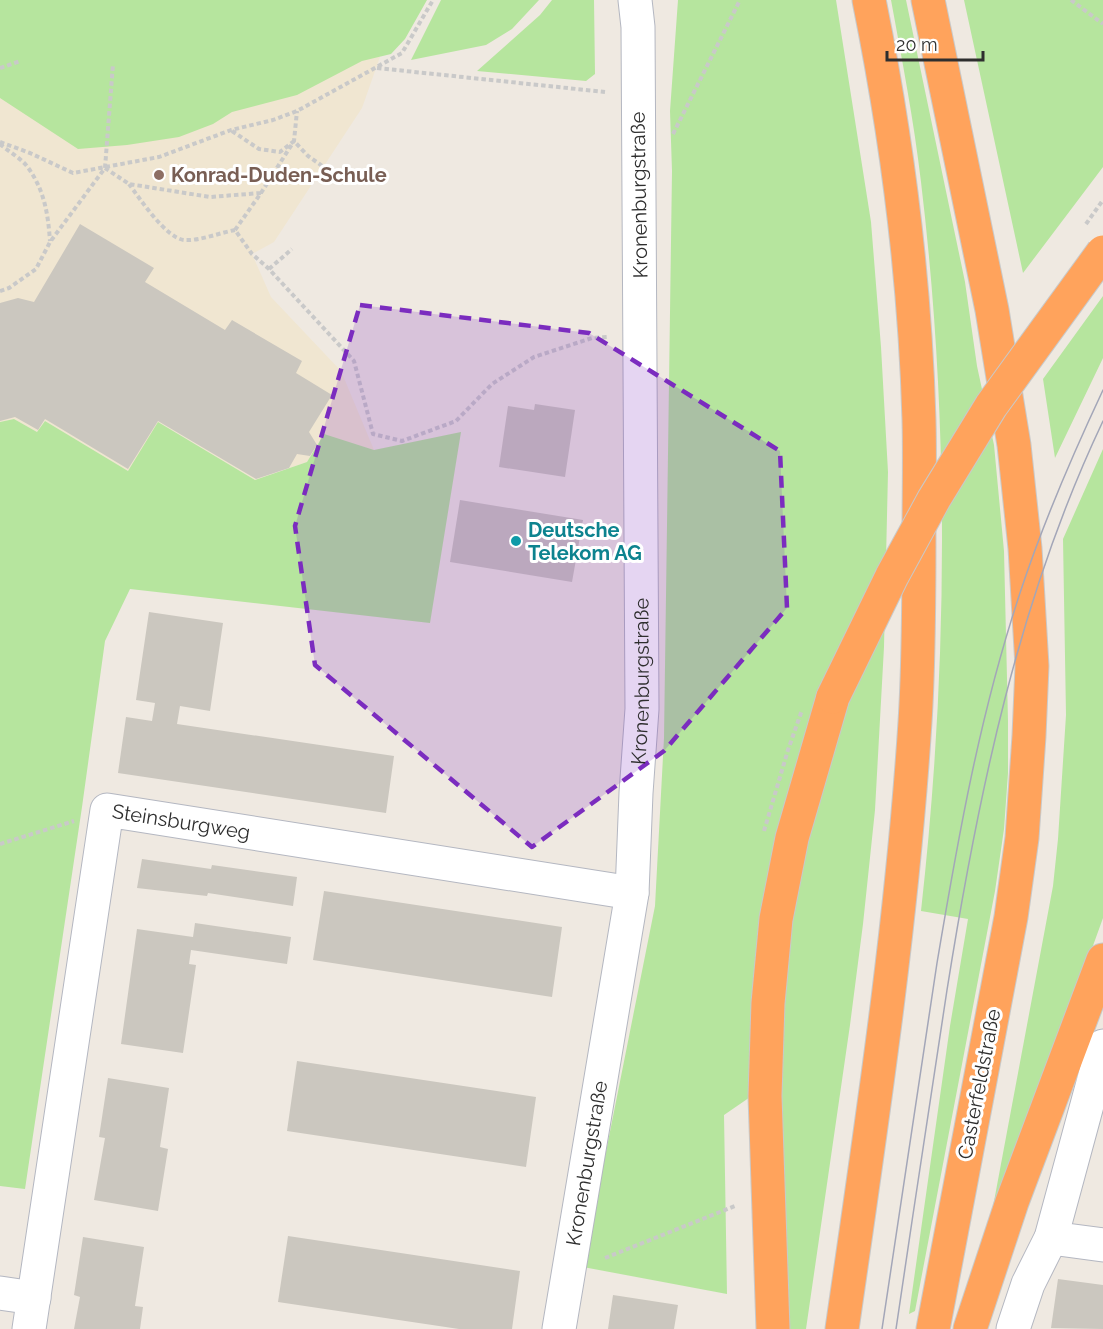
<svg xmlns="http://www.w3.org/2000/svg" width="1103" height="1329" viewBox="0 0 1103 1329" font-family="Raleway,sans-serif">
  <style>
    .education { fill: #f0e6d1 }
    .green { fill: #b6e59e }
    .building { fill: #cbc7bf }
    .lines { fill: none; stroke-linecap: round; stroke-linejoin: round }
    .street-casing { stroke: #b4b7c1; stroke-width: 35 }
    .highway-casing { stroke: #c9c9c9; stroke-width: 35 }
    .path { stroke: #c9c9c9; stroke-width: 4; stroke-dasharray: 4.5 3; stroke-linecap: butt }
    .street { stroke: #fff; stroke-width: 33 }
    .highway { stroke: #ffa35c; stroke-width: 33 }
    .tram { stroke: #a3a6b8; stroke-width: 1.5 }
    .highway-bridge-casing { stroke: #c9c9c9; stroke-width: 35; stroke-linecap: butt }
    .path-bridge { stroke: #c9c9c9; stroke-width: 4; stroke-dasharray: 4.5 3; stroke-linecap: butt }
    .highway-bridge { stroke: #ffa35c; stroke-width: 33 }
    .marked { fill: #7b2cbf; fill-opacity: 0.2; stroke: #7b2cbf; stroke-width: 4.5; stroke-dasharray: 12 8; stroke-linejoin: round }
    .education-dot { fill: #8d6e63; stroke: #fff; stroke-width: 2 }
    .culture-dot { fill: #0f9aa8; stroke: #fff; stroke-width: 2 }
    .labels { text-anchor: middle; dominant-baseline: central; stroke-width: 6; stroke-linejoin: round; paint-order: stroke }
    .education-label { font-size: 20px; font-weight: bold; fill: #785e54; stroke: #fff; text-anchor: start }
    .street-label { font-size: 20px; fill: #2e2e2e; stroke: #fff }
    .culture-label { font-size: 20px; font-weight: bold; fill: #0d838f; stroke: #fff; text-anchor: start }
  </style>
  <rect width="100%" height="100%" fill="#efe9e1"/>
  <!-- education -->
  <path class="education" d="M 0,0 L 400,0 L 362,108 L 274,242 L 252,254 L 271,297 L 341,371 L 374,450 L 324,435 L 307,462 L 255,480 L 160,423 L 128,471 L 45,421 L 37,432 L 14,419 L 0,422 Z"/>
  <!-- green -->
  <path class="green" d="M 0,0 L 427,0 L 405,39 L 391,54 L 362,61 L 297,95 L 232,112 L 213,124 L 179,137 L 127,145 L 78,149 L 0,98 Z
    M 441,0 L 539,0 L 512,29 L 486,45 L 411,60 Z
    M 552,0 L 594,0 L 595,74 L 586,81 L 477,71 L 540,15 Z
    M 678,0 L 836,0 L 871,222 L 881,347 L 888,472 L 884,647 L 875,810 L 863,924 L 850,1025 L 806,1329 L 787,1329 L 781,1182 L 782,1075 L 724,1115 L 727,1294 L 583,1267 L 655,906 L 664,738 L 672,171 L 670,111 Z
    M 891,0 L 906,0 L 965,282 L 977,366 L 994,445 L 1004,551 L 1008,721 L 1008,773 L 1004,829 L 995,891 L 915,1311 L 909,1314 L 950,1026 L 968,919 L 921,911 C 948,670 950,423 921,182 C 914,121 902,60 891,0 Z
    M 964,0 L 1103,0 L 1103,167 L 1023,273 Z
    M 1103,296 L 1103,358 L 1055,458 L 1043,379 Z
    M 14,419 L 37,432 L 45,421 L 128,471 L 158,422 L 255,480 L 307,462 L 324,434 L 374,450 L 461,432 L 430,623 L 130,589 L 105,641 L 82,807 L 25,1189 L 0,1186 L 0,422 Z
    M 1103,449 L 1103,918 L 1064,1026 L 992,1212 L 1053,886 L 1058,839 L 1066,715 L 1063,539 Z"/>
  <!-- building -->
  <path class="building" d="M 80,224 L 154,268 L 145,282 L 225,330 L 232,320 L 302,361 L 296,373 L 332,395 L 309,432 L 317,445 L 310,456 L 297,454 L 289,468 L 256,479 L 158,421 L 128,469 L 45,419 L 38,430 L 15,417 L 0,421 L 0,303 L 18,298 L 34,302 Z
    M 535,404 L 575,410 L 565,477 L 499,467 L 508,406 L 534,410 Z
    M 460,500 L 583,520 L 572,582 L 450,562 Z
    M 149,612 L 223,623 L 210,711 L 180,706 L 177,724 L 394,756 L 386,813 L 118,773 L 126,717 L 152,721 L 155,703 L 136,700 Z
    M 142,859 L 211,869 L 212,865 L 297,877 L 293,906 L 208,893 L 207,896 L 137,888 Z
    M 324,891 L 562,927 L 552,997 L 313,960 Z
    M 195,923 L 291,937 L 287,964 L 191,950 L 189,964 L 196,965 L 183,1053 L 121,1044 L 137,929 L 193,937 Z
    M 297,1061 L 536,1097 L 526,1167 L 287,1131 Z
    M 108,1078 L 169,1088 L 160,1147 L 168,1149 L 158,1211 L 94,1200 L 105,1138 L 99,1137 Z
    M 288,1236 L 520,1271 L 512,1329 L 459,1329 L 278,1302 Z
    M 83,1237 L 144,1247 L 135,1306 L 143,1307 L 140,1329 L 74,1329 L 80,1297 L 74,1295 Z
    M 1058,1279 L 1103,1285 L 1103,1329 L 1051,1328 Z
    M 613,1295 L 678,1305 L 674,1329 L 608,1329 Z"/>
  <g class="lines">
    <!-- street casing -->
    <g class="street-casing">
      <g id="street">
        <path d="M 1051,1238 L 1103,1245"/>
        <path d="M 0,1293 L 34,1298"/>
        <path id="s1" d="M 29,1329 L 107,810 L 632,893"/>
        <path id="s2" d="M 559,1329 L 632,893 L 636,793 L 642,709 L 638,27 L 635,0"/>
        <path d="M 1013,1329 L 1028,1284 L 1051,1238 L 1103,1046"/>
      </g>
    </g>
    <!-- highway casing -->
    <g class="highway-casing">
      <path id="highway" d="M 928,0 L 992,310 L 1014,445 L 1025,548 L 1032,666 L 1029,736 L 1022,838 L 1011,917 L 933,1329
        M 773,1329 L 765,1096 L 768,1003 L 776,919 L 792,838 L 833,697
        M 842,1329 C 871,1128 902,925 915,722 C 919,660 919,597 919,534 C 919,496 920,458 919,420 C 915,279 897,138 869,0
        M 970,1329 L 1012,1202 L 1103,960"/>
    </g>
    <!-- path -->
    <path class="path" d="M 1071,0 L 1103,24
      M 0,68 L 20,61
      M 377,68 L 605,92
      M 232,131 L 259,149 L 280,152 L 294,141 L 308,156 L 338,177
      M 673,134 L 740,0
      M 0,142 L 30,153 L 73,173 L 159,157 L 231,130 L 273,120 L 297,111 L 402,53 L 433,0
      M 0,144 C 8,151 19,157 26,165 C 44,188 48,213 50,241
      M 105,168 L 113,64
      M 129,184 C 140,199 166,238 184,240 C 200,241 219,233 235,230 L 252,254 L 269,269 L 354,361 L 373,434 L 402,441 L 456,421 L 492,384 L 534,357 L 592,338 L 608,337
      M 235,230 L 261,193 L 294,141 L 297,111
      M 269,269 L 292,249
      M 0,291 L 9,288 L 36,269 L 50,242 L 105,168 L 129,184 L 210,197 L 261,193
      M 0,844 L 74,821
      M 605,1258 L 735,1206"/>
    <!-- street -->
    <use href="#street" class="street"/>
    <!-- highway -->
    <use href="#highway" class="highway"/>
    <!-- tram -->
    <path class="tram" d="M 882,1329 C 900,1207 918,1085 937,963 C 958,838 980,713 1020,593 C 1043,523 1072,456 1103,390
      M 896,1329 C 913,1216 929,1103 947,990 C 978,795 1018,600 1103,421"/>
    <!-- highway-bridge casing -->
    <g class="highway-bridge-casing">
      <path id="highway-bridge" d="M 833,697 L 892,576 L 934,499 L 991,406 L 1103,252"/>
    </g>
    <!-- path-bridge -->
    <path class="path-bridge" d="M 1086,224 L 1103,200
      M 764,831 L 788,750 L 802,710"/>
    <!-- highway-bridge -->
    <use href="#highway-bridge" class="highway-bridge"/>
  </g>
  <!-- marked area -->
  <path class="marked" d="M 360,305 L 589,333 L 780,451 L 787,608 L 664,751 L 532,847 L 315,665 L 295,526 Z"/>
  <!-- markers -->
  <circle class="education-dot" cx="159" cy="175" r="6"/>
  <circle class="culture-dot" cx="516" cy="541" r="6"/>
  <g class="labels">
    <!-- education labels -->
    <g class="education-label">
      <text x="171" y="175">Konrad-Duden-Schule</text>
    </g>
    <!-- street labels -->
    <g class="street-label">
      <text transform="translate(639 195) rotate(-91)">Kronenburgstraße</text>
      <text stroke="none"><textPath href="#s2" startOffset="654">Kronenburgstraße</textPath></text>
      <text stroke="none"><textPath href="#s1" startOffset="600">Steinsburgweg</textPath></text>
      <text transform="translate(979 1084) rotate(-79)">Casterfeldstraße</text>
      <text stroke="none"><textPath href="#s2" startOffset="168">Kronenburgstraße</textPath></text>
    </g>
    <!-- culture labels -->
    <g class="culture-label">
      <text x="528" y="530">Deutsche<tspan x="528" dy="23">Telekom AG</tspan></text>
    </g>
  </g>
  <!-- scale -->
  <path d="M887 51v9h96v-9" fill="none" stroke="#2e2e2e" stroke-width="3"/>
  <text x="896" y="51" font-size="18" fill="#2e2e2e" stroke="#ffffff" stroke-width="4.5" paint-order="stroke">20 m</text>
</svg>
